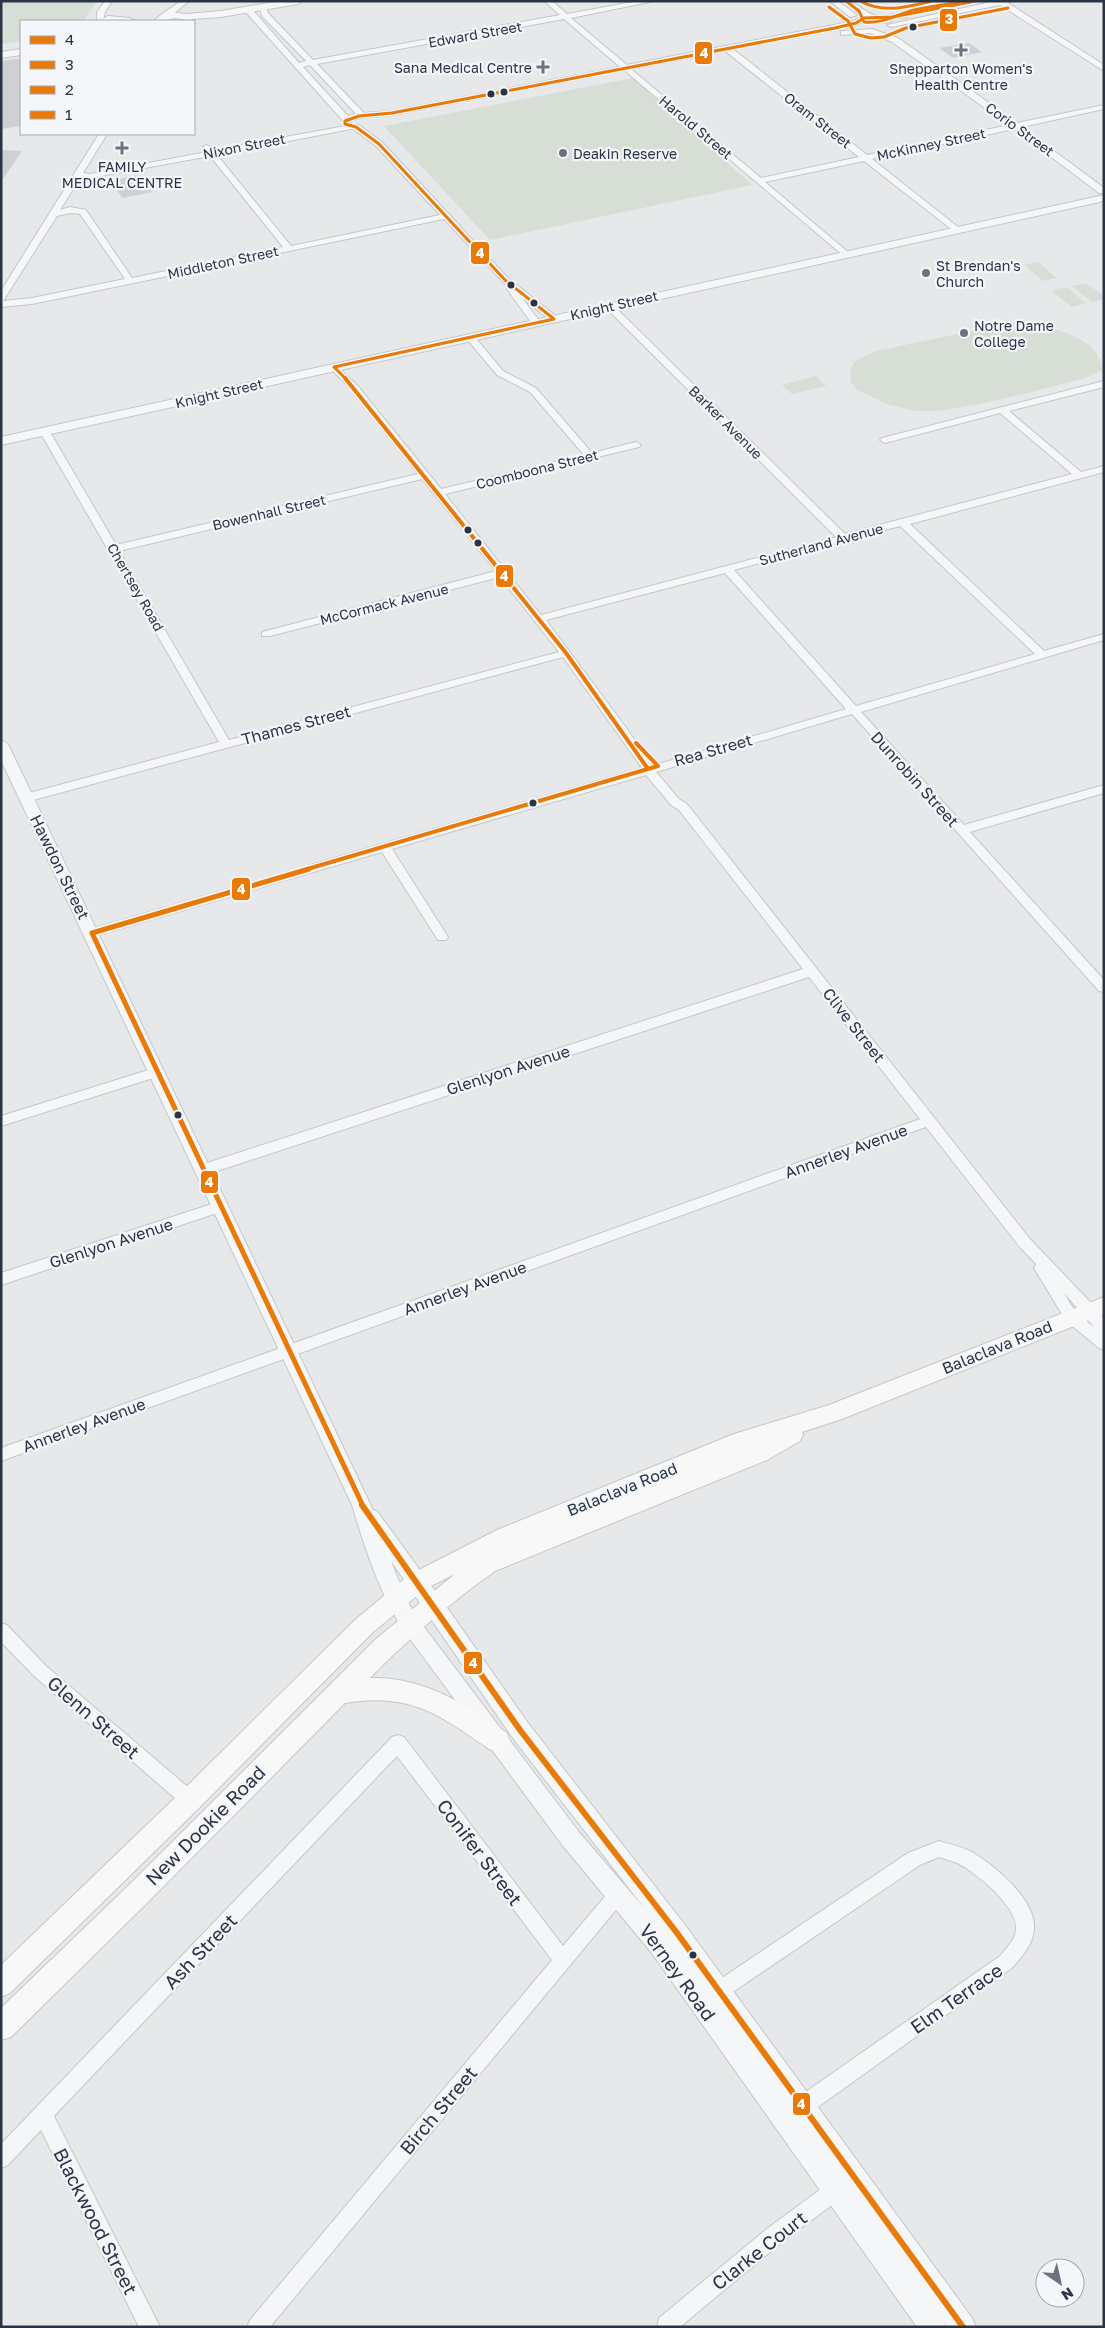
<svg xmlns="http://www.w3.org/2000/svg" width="1105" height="2328" viewBox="0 0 1105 2328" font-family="'Golos Text',sans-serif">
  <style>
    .green { fill: #d6ded6 }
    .building { fill: #ced0d3 }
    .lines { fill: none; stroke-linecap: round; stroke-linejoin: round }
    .minor-casing { stroke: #c4c6c8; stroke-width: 2 }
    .tertiary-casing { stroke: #c4c6c8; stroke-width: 2 }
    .secondary-casing { stroke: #c4c6c8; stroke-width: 2 }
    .minor { fill: #f5f6f7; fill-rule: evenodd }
    .tertiary { fill: #f5f6f7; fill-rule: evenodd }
    .secondary { fill: #f8f8f8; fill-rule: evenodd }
    .bus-1-far3-casing { stroke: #f4f6f9; stroke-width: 5.5 }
    .bus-1-far2-casing { stroke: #f4f6f9; stroke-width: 7 }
    .bus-1-far1-casing { stroke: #f4f6f9; stroke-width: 9 }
    .bus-1-casing { stroke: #f4f6f9; stroke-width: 10 }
    .bus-2-casing { stroke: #f4f6f9; stroke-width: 5.5 }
    .bus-3-casing { stroke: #f4f6f9; stroke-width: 5.5 }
    .bus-4-casing { stroke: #f4f6f9; stroke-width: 5.5 }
    .bus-1-far3 { stroke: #ea7a07; stroke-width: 3 }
    .bus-1-far2 { stroke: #ea7a07; stroke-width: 4 }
    .bus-1-far1 { stroke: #ea7a07; stroke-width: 5 }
    .bus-1 { stroke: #ea7a07; stroke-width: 6 }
    .bus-2 { stroke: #ea7a07; stroke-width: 3 }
    .bus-3 { stroke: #ea7a07; stroke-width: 3 }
    .bus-4 { stroke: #ea7a07; stroke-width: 3 }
    .bus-dot { fill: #2b3445; stroke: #f4f6f9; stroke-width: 2 }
    .poi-dot { fill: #6c737f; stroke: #f4f6f9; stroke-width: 2 }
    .labels { text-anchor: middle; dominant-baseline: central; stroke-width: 4.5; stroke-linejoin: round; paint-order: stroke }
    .far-street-label { font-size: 14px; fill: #2b3445; stroke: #f4f6f9 }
    .far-poi-label { font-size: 14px; fill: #2b3445; stroke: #f4f6f9; text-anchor: start }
    .street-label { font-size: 16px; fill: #2b3445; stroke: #f4f6f9 }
    .near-street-label { font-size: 19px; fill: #2b3445; stroke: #f4f6f9 }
    .line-badge { stroke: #f4f6f9; stroke-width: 2 }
    .badge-label { font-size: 14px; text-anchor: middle; font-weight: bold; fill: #fff }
  </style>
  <rect width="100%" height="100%" fill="#e6e8ea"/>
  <!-- green -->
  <path class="green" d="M 1,1 L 97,1 L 83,21 L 21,21 L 21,41 L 1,44 Z
    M 633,78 L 752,185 L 490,240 L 384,126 Z
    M 1038,262 L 1057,278 L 1043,281 L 1024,265 Z
    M 1086,283 L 1104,296 L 1104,299 L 1092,302 L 1072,286 Z
    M 1066,287 L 1086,303 L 1072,307 L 1052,291 Z
    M 1012,323 C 1039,324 1102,334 1102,370 L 1085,378 L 1028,393 L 980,404 L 938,411 L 917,411 L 889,405 L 857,390 L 851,382 L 850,371 L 854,362 L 876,351 L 972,331 L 992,325 Z
    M 816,376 L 826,386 L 792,394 L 782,385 Z"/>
  <!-- building -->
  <path class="building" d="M 969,43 L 982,52 L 953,58 L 939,48 Z
    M 21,58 L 21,126 L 1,129 L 1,61 Z
    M 1,150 L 22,151 L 1,182 Z
    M 140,175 L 152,192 L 123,198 L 109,181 Z"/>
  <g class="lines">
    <!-- minor casing -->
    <g class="minor-casing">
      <path id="minor" d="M 105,1 L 112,1 L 105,12 L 103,21 L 97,21 L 97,12 Z
        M 181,1 L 189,1 L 168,18 L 162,18 L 162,14 Z
        M 544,1 L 552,1 L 567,14 L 638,1 L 654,1 L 571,18 L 627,65 L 854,21 L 864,16 L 844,1 C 858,1 865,15 879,16 C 888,17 897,12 907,13 L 907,17 L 889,19 L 892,21 L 888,23 L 867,20 L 856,25 L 733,49 L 867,155 L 1009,125 L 892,42 L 870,33 L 841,35 L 841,31 L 844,31 L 872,29 L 898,38 L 1017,123 L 1104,105 L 1104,109 L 1022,127 L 1104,188 L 1104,193 L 1099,193 L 1014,129 L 872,159 L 958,227 L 958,231 L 955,232 L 864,161 L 765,182 L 848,252 L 849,254 L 845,257 L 624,70 L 392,115 L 359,118 L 345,123 L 244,10 L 251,8 L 299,63 L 306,61 L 262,16 L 259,6 L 265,6 L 268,13 L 313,60 L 560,15 ZM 564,19 L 620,67 L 392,111 L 364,113 L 317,64 ZM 725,51 L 859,157 L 761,178 L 631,69 ZM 310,65 L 356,114 L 348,116 L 303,67 Z
        M 830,1 L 838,1 L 857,15 L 850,17 Z
        M 995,1 L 1010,1 L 1008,3 L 1104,65 L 1104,71 L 1000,5 L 891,27 L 887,25 Z
        M 351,125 L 359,125 L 382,142 L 508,278 L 557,317 L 557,321 L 551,321 L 522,298 L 541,323 L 533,325 L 507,289 L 508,287 L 444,219 L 32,304 L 1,307 L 1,291 L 99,134 L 107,134 L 83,173 L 90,174 L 207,152 L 203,147 L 207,145 L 214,150 ZM 351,129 L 353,129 L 376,146 L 440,215 L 291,246 L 217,155 ZM 210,156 L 283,247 L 132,278 L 86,210 L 70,207 L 60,210 L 80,178 L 90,178 ZM 70,213 L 80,214 L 125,279 L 32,298 L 3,301 L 57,216 Z
        M 606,304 L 612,304 L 845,534 L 1072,474 L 1000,413 L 885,443 L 880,440 L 882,438 L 1104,381 L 1104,387 L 1009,411 L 1081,472 L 1104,466 L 1104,472 L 910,524 L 1044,651 L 1104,634 L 1104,640 L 861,712 L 964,825 L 1104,785 L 1104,793 L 970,832 L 1104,980 L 1104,992 L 1099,991 L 852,714 L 656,772 L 679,799 L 687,804 L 1029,1238 L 1094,1306 L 1104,1319 L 1104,1350 L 1099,1348 L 1066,1321 L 1034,1268 L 1036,1264 L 1019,1246 L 926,1127 L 1,1461 L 1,1448 L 920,1119 L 809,977 L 208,1174 L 198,1174 L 196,1170 L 198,1166 L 803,969 L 679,810 L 671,805 L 646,775 L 392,849 L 448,937 L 446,940 L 438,940 L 382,852 L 92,937 L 86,933 L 88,930 L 642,768 L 563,657 L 26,802 L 20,798 L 22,795 L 219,742 L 40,432 L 42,430 L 48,430 L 50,432 L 116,545 L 418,474 L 351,389 L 329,367 L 334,364 L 357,385 L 441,489 L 584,455 L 530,392 L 497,375 L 465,337 L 470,334 L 473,335 L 503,371 L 536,388 L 592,453 L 636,442 L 641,445 L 639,447 L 445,494 L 541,615 L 836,537 L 606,308 ZM 422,479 L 496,571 L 262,632 L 262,636 L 270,636 L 500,577 L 559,652 L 229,740 L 119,551 ZM 900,526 L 1035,654 L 856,706 L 734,570 ZM 725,573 L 846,709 L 652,766 L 627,729 L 546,620 ZM 1064,1293 L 1094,1327 L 1076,1313 Z
        M 158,1067 L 165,1072 L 163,1075 L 1,1126 L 1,1116 Z
        M 221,1201 L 226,1202 L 228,1206 L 226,1210 L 1,1285 L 1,1273 Z
        M 1,1623 L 7,1625 L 46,1666 L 196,1794 L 199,1800 L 196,1806 L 190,1808 L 184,1806 L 34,1676 L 1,1642 Z
        M 398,1735 L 404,1737 L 563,1946 L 613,1887 L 619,1884 L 625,1887 L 628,1893 L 625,1899 L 270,2327 L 247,2327 L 250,2320 L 552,1960 L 397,1756 L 54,2116 L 160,2327 L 139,2327 L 41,2130 L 8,2165 L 1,2168 L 1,2144 L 392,1737 Z
        M 939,1841 C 950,1844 962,1847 972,1852 C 994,1865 1036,1900 1034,1928 C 1034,1943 1022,1957 1012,1968 L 804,2117 L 797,2120 L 790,2117 L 787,2110 L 790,2103 L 1000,1956 C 1006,1948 1015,1940 1016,1930 C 1019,1908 976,1872 957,1863 C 952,1861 945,1859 939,1857 L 920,1865 L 721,2000 L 714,2003 L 707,2000 L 705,1994 L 707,1988 L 908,1853 Z
        M 840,2177 L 847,2180 L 850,2187 L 847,2194 L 782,2242 L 680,2327 L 657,2327 L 659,2318 L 768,2228 L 833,2180 Z"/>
    </g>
    <!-- tertiary casing -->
    <g class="tertiary-casing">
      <path id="tertiary" d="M 280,1 L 302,1 L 298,4 L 221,17 L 192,19 L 193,21 L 175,18 L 163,21 L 153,21 L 161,15 L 171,12 L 186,14 L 221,11 Z
        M 108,16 L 130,18 L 135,21 L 99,21 Z
        M 21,49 L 21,55 L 1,58 L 1,52 Z
        M 1104,195 L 1104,201 L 1,445 L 1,437 Z
        M 1,740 L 8,744 L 373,1510 L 377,1511 L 441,1599 L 528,1723 L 685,1925 L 972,2318 L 976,2327 L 947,2327 L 944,2322 L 946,2327 L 917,2327 L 651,1952 L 563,1846 L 404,1631 C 379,1592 365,1549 352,1505 L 1,760 ZM 391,1561 L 512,1737 L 645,1909 L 579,1832 L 418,1619 L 405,1597 Z"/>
    </g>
    <!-- secondary casing -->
    <g class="secondary-casing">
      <path id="secondary" d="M 1104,1297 L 1104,1314 L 842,1419 L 802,1432 L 803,1435 L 800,1441 L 767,1460 L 495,1571 C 451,1602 408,1639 370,1678 C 423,1676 465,1704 507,1733 L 510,1741 L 507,1749 L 498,1752 L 489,1749 C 439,1714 409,1692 345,1703 L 146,1904 L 11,2037 L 1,2040 L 1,2008 L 128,1886 L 376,1639 L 455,1574 L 425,1589 L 372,1633 L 199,1808 L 10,1993 L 1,1997 L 1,1965 L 181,1792 L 356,1619 L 409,1575 L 497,1530 L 734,1434 L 829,1405 Z"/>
    </g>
    <!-- minor -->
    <use href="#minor" class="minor"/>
    <!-- tertiary -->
    <use href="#tertiary" class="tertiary"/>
    <!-- secondary -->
    <use href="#secondary" class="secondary"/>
    <!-- bus-1-far3 casing -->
    <g class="bus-1-far3-casing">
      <path id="bus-1-far3" d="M 347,380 L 334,367 L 554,319 L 505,280 L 379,144 L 356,127 L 345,124 L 345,121 L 359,116 L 392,113 L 835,28 L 856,23 L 864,18 L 892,17 L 976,1"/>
    </g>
    <!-- bus-1-far2 casing -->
    <g class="bus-1-far2-casing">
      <path id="bus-1-far2" d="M 345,378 L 566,653 L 648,769
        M 304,870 L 658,766 L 636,743"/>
    </g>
    <!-- bus-1-far1 casing -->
    <g class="bus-1-far1-casing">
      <path id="bus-1-far1" d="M 92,933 L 363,1506
        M 92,933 L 309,869"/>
    </g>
    <!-- bus-1 casing -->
    <g class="bus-1-casing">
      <path id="bus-1" d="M 362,1505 L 520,1730 L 677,1933 L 963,2327"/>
    </g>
    <!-- bus-2 casing -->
    <g class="bus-2-casing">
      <path id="bus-2" d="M 829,7 L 848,21 L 855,34 L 871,38 L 884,37 L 906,28 L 1008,8"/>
    </g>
    <!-- bus-3 casing -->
    <g class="bus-3-casing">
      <path id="bus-3" d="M 846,1 L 859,11 L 864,22 C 882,24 898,14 914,10 C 931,6 949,4 966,1"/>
    </g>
    <!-- bus-4 casing -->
    <g class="bus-4-casing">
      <path id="bus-4" d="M 860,1 C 884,14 907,7 932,1"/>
    </g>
    <!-- bus-1-far3 -->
    <use href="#bus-1-far3" class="bus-1-far3"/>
    <!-- bus-1-far2 -->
    <use href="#bus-1-far2" class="bus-1-far2"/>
    <!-- bus-1-far1 -->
    <use href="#bus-1-far1" class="bus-1-far1"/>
    <!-- bus-1 -->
    <use href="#bus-1" class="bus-1"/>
    <!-- bus-2 -->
    <use href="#bus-2" class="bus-2"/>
    <!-- bus-3 -->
    <use href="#bus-3" class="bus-3"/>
    <!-- bus-4 -->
    <use href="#bus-4" class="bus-4"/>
  </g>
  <!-- markers -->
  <g class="bus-dot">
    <circle cx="913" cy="27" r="4.5"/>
    <circle cx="504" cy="92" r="4.5"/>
    <circle cx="491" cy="94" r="4.5"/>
    <circle cx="511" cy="285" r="4.5"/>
    <circle cx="534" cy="303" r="4.5"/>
    <circle cx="468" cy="530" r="4.5"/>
    <circle cx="478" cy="543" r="4.5"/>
    <circle cx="533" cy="803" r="4.5"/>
    <circle cx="178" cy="1115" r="4.5"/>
    <circle cx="693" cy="1955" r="4.5"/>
  </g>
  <g class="poi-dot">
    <path d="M958.5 42.5h5v5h5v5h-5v5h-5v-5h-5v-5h5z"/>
    <path d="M540.5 59.5h5v5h5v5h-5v5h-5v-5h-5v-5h5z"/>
    <path d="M119.5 140.5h5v5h5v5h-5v5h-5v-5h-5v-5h5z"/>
    <circle cx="563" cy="153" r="5"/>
    <circle cx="926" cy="273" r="5"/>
    <circle cx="964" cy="333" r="5"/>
  </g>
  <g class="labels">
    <!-- far-street labels -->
    <g class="far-street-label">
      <text transform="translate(475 34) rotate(-10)">Edward Street</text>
      <text transform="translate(818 120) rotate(38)">Oram Street</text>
      <text transform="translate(696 127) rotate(40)">Harold Street</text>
      <text transform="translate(1020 129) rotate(36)">Corio Street</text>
      <text transform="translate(931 144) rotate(-12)">McKinney Street</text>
      <text transform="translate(244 146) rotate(-11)">Nixon Street</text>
      <text transform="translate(223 262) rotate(-12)">Middleton Street</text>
      <text transform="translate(614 305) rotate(-13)">Knight Street</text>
      <text transform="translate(219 393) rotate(-13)">Knight Street</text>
      <text transform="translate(726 422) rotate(45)">Barker Avenue</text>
      <text transform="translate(537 469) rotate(-14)">Coomboona Street</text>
      <text transform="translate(269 512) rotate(-13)">Bowenhall Street</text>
      <text transform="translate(821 544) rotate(-15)">Sutherland Avenue</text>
      <text transform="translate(136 587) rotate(60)">Chertsey Road</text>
      <text transform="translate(384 604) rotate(-14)">McCormack Avenue</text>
    </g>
    <!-- far-poi labels -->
    <g class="far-poi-label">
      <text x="532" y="67" text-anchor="end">Sana Medical Centre</text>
      <text x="961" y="68" text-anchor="middle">Shepparton Women's<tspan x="961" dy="16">Health Centre</tspan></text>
      <text x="573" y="153">Deakin Reserve</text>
      <text x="122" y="166" text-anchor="middle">FAMILY<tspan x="122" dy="16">MEDICAL CENTRE</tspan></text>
      <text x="936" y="265">St Brendan's<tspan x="936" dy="16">Church</tspan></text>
      <text x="974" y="325">Notre Dame<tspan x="974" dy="16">College</tspan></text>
    </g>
    <!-- street labels -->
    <g class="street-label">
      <text transform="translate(296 725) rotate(-15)">Thames Street</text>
      <text transform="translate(713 750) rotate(-16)">Rea Street</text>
      <text transform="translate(915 779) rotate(48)">Dunrobin Street</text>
      <text transform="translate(60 867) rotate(64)">Hawdon Street</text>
      <text transform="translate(854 1025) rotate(52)">Clive Street</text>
      <text transform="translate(508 1070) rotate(-18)">Glenlyon Avenue</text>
      <text transform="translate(846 1151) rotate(-20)">Annerley Avenue</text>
      <text transform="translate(111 1243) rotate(-18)">Glenlyon Avenue</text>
      <text transform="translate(465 1288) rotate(-20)">Annerley Avenue</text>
      <text transform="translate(997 1347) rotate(-22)">Balaclava Road</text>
      <text transform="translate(84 1425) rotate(-20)">Annerley Avenue</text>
      <text transform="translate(622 1489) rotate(-22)">Balaclava Road</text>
    </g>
    <!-- near-street labels -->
    <g class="near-street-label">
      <text transform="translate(94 1717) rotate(41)">Glenn Street</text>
      <text transform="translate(205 1825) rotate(-45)">New Dookie Road</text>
      <text transform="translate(480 1852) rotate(53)">Conifer Street</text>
      <text transform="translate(200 1951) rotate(-46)">Ash Street</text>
      <text transform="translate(678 1972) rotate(54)">Verney Road</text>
      <text transform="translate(956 1998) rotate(-35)">Elm Terrace</text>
      <text transform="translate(438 2110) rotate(-50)">Birch Street</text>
      <text transform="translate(96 2221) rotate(63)">Blackwood Street</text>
      <text transform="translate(759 2250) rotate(-38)">Clarke Court</text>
    </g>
  </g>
  <g class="line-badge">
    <rect x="939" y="8" width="19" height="24" rx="5" fill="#ea7a07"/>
    <rect x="694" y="41" width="19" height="24" rx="5" fill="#ea7a07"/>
    <rect x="470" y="241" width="20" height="24" rx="5" fill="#ea7a07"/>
    <rect x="495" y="564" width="19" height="24" rx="5" fill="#ea7a07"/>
    <rect x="231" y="877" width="20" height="24" rx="5" fill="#ea7a07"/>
    <rect x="200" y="1170" width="19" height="24" rx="5" fill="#ea7a07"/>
    <rect x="463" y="1651" width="20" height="24" rx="5" fill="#ea7a07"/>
    <rect x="792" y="2092" width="19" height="24" rx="5" fill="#ea7a07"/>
  </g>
  <g class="badge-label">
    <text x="949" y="24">3</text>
    <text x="704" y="58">4</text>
    <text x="480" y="258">4</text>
    <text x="504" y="581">4</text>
    <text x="241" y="894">4</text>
    <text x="209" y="1187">4</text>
    <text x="473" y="1668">4</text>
    <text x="801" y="2109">4</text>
  </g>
  <!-- border -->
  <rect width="1105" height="2328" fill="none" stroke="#2b3445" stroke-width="5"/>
  <!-- legend -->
  <rect x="20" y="20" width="175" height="115" fill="#f4f6f9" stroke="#a4a8b1"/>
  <rect x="30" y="36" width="25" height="8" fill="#ea7a07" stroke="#a4a8b1"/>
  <text x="65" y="45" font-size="15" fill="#2b3445">4</text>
  <rect x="30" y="61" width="25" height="8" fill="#ea7a07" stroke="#a4a8b1"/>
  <text x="65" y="70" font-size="15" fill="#2b3445">3</text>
  <rect x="30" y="86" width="25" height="8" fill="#ea7a07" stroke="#a4a8b1"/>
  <text x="65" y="95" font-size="15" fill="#2b3445">2</text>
  <rect x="30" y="111" width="25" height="8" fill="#ea7a07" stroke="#a4a8b1"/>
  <text x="65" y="120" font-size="15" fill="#2b3445">1</text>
  <!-- north arrow -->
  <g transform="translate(1060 2283) rotate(146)"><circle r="24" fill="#f4f6f9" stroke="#a4a8b1"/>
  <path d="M0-4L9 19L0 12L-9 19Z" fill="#6c737f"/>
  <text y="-8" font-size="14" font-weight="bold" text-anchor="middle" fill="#2b3445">N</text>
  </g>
</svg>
